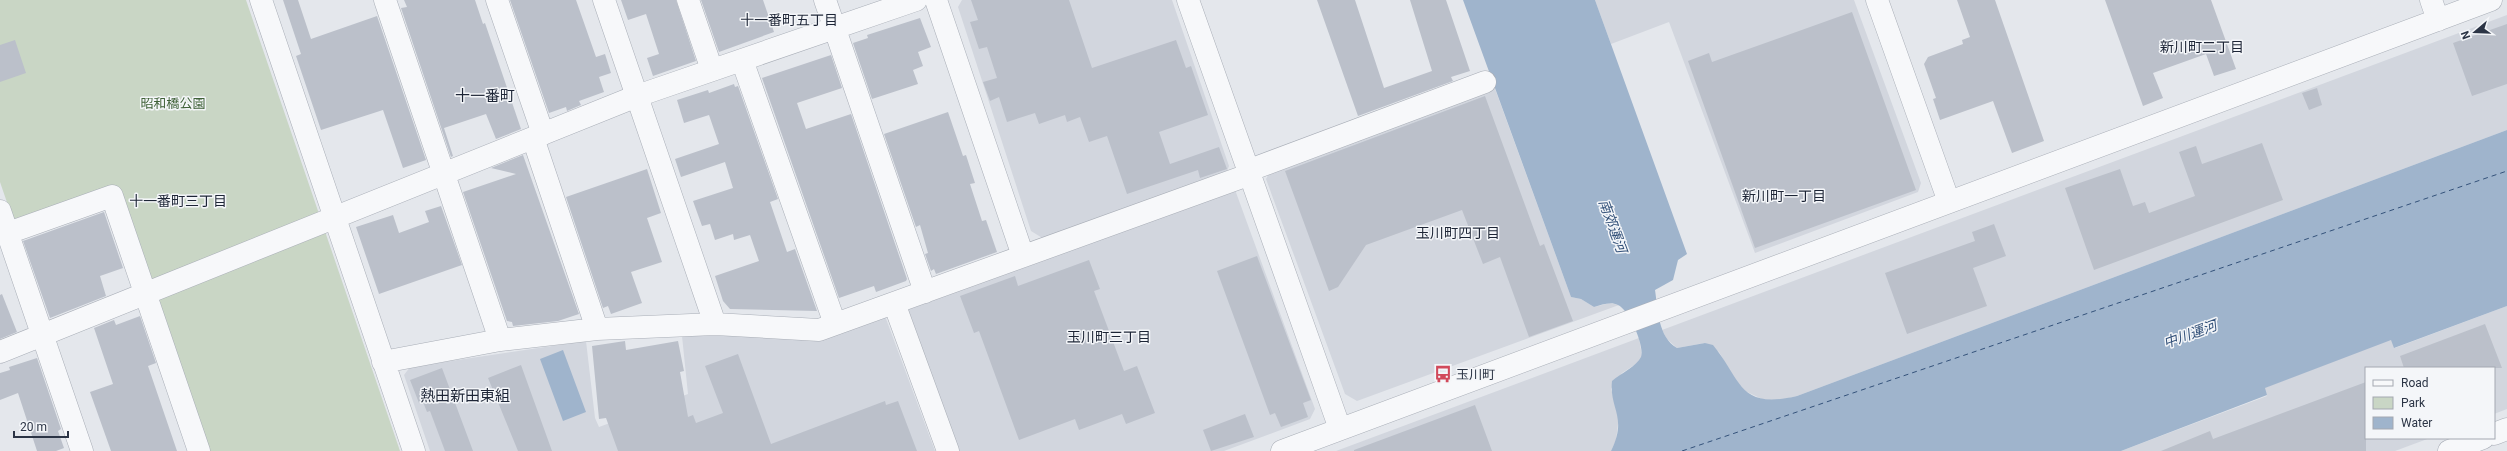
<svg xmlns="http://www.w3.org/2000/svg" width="2507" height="451" viewBox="0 0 2507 451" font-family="Roboto,'Noto Sans JP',sans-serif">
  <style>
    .built { fill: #d2d6de }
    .green { fill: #c9d6c5 }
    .water { fill: #9fb4cc }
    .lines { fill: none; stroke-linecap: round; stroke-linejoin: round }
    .ferry { stroke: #34527a; stroke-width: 1; stroke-dasharray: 5 4; stroke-linecap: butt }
    .building { fill: #bbc0ca }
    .minor-casing { stroke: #a9aeb7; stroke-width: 23 }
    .minor { stroke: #f7f8fa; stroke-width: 22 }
    .labels { text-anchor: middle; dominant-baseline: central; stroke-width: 3; stroke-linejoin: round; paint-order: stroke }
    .park-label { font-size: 13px; fill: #3f6138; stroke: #f4f6f9 }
    .poi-label { font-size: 13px; fill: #2b3445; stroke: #f4f6f9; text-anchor: start }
    .neighbourhood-label { font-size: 14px; fill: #1d2536; stroke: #f4f6f9 }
    .water-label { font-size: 14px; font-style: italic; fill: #34527a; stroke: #f4f6f9 }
    .quarter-label { font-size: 15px; fill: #1d2536; stroke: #f4f6f9 }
  </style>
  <rect width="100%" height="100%" fill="#e4e7ec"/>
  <!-- built -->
  <path class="built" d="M 962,0 L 1172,0 L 1229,166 L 1226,174 L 1044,239 L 1031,231 L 958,7 Z
    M 1595,0 L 1854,0 L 1921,183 L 1918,192 L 1755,253 L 1669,22 L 1611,44 Z
    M 2507,15 L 2507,130 L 1797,396 L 1777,401 L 1762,399 L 1745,391 L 1734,378 L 1719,352 L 1705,343 L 1677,348 L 1667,339 L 1662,330 Z
    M 1494,86 L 1571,297 L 1581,299 L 1594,307 L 1610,303 L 1619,305 L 1357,401 L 1345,394 L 1266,179 L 1272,168 Z
    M 1234,187 L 1315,409 L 1310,419 L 1224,451 L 959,451 L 908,309 Z
    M 2507,306 L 2507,409 L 2494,414 L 2494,368 L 2366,368 L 2366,438 L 2430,438 L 2395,451 L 2121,451 L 2267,396 L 2264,388 L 2391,339 L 2395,348 Z
    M 885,316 L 935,451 L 430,451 L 404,375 L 410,367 L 586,341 L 595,418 L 599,427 L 688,394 L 682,336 L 734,336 Z
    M 1639,338 L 1642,356 L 1639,362 L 1622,373 L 1611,389 L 1619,416 L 1616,440 L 1611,451 L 1336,451 Z"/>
  <!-- green -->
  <path class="green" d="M 0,0 L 246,0 L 400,451 L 208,451 L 117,188 L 19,221 L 12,217 L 0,182 Z"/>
  <!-- water -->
  <path class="water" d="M 1463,0 L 1595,0 L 1687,254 L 1678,260 L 1673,280 L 1655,290 C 1658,310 1658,337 1677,348 L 1705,343 L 1713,345 C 1742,380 1738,410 1797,396 L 2507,130 L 2507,306 L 2394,348 L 2391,340 L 2265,388 L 2267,395 L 2121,451 L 1611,451 C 1628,417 1609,409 1612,381 C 1620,374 1637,366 1641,357 C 1645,346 1629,310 1618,305 C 1610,301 1602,305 1594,307 L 1581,299 L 1571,297 Z
    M 563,350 L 586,412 L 563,421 L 540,359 Z"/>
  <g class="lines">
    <!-- ferry -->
    <path class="ferry" d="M 1682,451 L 2507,171"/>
  </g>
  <!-- building -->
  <path class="building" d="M 283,0 L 298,0 L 311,39 L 377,16 L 426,160 L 403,168 L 383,110 L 321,130 L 296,56 L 301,54 Z
    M 404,0 L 475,0 L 483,24 L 485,23 L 521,129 L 496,139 L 486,114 L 444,128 L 453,156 L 451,157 L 401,8 L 407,7 Z
    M 510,0 L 576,0 L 596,57 L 605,54 L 611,73 L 599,77 L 604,92 L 579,101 L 581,105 L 567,111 L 566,107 L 549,113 Z
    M 621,0 L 676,0 L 696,61 L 653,76 L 647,58 L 659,54 L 646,14 L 628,20 Z
    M 701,0 L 763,0 L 774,32 L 719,52 Z
    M 971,0 L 1069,0 L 1092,68 L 1176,40 L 1186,68 L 1191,66 L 1208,115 L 1159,132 L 1170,164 L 1219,147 L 1227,169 L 1200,178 L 1198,170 L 1127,194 L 1107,136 L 1089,142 L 1080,117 L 1067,122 L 1065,115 L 1039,124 L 1035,113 L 1007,122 L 999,97 L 990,101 L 983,82 L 997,78 L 987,47 L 979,49 L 970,22 L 978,20 Z
    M 1317,0 L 1355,0 L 1384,88 L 1432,71 L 1410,0 L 1446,0 L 1470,71 L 1451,77 L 1453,81 L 1358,116 Z
    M 1957,0 L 1995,0 L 2044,141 L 2012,153 L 1993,101 L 1940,120 L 1933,99 L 1936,98 L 1924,64 L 1928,57 L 1963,44 L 1962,40 L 1970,37 Z
    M 2105,0 L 2211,0 L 2236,69 L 2214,76 L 2206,54 L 2153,73 L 2163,98 L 2143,106 Z
    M 1852,12 L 1916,190 L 1755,248 L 1688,61 L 1709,53 L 1712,62 Z
    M 920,18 L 931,47 L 918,52 L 923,66 L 913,70 L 918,84 L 872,99 L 853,43 L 868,38 L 867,35 Z
    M 2507,24 L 2507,84 L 2472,96 L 2453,43 Z
    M 15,40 L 26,73 L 0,82 L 0,45 Z
    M 831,55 L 842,88 L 797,103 L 806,129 L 851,114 L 907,279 L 906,281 L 876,292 L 874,286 L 839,298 L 762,78 Z
    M 734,84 L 735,87 L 738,86 L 778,199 L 770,202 L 787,252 L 795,249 L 817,311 L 730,309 L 723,301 L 715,276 L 759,261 L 750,235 L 734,240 L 733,234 L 715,240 L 710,224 L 702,226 L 693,201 L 733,188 L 725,162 L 681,177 L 675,159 L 719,144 L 709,115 L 684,123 L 677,100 L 708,90 L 709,93 Z
    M 2317,88 L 2322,105 L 2309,110 L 2302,93 Z
    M 1485,96 L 1540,246 L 1544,244 L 1573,321 L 1529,337 L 1500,257 L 1483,264 L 1462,210 L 1366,245 L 1338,287 L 1329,291 L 1285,171 Z
    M 948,112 L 963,156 L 966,155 L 975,183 L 970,184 L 982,221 L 986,220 L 997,252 L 936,274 L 934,269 L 931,271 L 925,254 L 928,253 L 920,225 L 916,227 L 884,134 Z
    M 2262,143 L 2283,200 L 2094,270 L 2065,188 L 2120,169 L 2133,206 L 2145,202 L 2149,213 L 2195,196 L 2179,152 L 2196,146 L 2202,164 Z
    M 523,155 L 579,314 L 558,321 L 513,326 L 512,322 L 507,321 L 463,192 L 516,174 L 491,168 Z
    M 647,169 L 661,213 L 647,218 L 662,262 L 631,272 L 642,303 L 611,314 L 608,306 L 603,308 L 566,197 Z
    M 441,206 L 462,265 L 379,294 L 356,227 L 393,215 L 399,233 L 429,222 L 425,211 Z
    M 104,212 L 123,268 L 100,276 L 106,296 L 50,318 L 23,241 Z
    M 1994,224 L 2006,256 L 1973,268 L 1987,306 L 1907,334 L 1885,273 L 1975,241 L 1972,232 Z
    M 1257,256 L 1311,400 L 1303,403 L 1308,417 L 1281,427 L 1275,413 L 1270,415 L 1217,271 Z
    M 1089,260 L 1100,289 L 1094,291 L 1124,371 L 1137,366 L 1155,413 L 1126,424 L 1122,414 L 1079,430 L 1075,419 L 1019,440 L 979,331 L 974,333 L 960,296 L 1015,276 L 1018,286 Z
    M 2,294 L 17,332 L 0,339 L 0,295 Z
    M 140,316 L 156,363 L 148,366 L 177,451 L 111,451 L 90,392 L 113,384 L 94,328 L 114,320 L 116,325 Z
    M 2485,324 L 2502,368 L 2404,368 L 2400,356 Z
    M 625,341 L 626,350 L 678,341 L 684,371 L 680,372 L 688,417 L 693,415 L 696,423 L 723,413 L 705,366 L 738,354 L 771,444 L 885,401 L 886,405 L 898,401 L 917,451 L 618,451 L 606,418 L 599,419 L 592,346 Z
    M 37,358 L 61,429 L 58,431 L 64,448 L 56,451 L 37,451 L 18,393 L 0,400 L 0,373 L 10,370 L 9,367 Z
    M 521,365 L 552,451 L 518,451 L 488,378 Z
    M 442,368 L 473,451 L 445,451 L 430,411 L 427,412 L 423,402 L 419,403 L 410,380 Z
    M 2366,382 L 2366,451 L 2161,451 L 2210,431 L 2213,439 Z
    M 1475,405 L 1492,451 L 1354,451 L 1354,450 Z
    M 1245,414 L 1254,437 L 1211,451 L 1203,430 Z"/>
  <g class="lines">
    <!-- minor casing -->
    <g class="minor-casing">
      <path id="minor" d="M 261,0 L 414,451
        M 385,0 L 500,340
        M 497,0 L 543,134
        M 604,0 L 715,324
        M 688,0 L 712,70
        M 825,0 L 925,292
        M 936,0 L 1023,256
        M 1188,0 L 1340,429
        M 1877,0 L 1949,202
        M 2431,0 L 2438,20
        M 742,60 L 835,324
        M 533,138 L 597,329
        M 1247,171 L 1485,82
        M 0,211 L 82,451
        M 8,233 L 112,196 L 199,451
        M 894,303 L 948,451
        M 0,352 L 637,96 L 916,0
        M 383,362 L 500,340 L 597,329 L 715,324 L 819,330 L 1248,175
        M 2494,434 L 2507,429
        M 1282,451 L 2491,0
        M 2449,451 L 2483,438"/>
    </g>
    <!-- minor -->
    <use href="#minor" class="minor"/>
  </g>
  <!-- icons -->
  <defs>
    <g id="bus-bare" transform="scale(1.38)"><path d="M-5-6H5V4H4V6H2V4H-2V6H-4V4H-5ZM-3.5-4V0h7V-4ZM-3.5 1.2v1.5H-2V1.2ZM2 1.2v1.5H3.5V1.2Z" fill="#d1495b" stroke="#f4f6f9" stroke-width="2.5" paint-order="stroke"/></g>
  </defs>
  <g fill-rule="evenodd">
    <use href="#bus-bare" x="1443" y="374"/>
  </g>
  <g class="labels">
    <!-- park labels -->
    <g class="park-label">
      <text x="173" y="103">昭和橋公園</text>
    </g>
    <!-- poi labels -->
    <g class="poi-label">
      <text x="1456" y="374">玉川町</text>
    </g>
    <!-- neighbourhood labels -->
    <g class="neighbourhood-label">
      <text x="789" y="20">十一番町五丁目</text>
      <text x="2202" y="47">新川町二丁目</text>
      <text x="1784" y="196">新川町一丁目</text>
      <text x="178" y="201">十一番町三丁目</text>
      <text x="1458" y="233">玉川町四丁目</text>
      <text x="1109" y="337">玉川町三丁目</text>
    </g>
    <!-- water labels -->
    <g class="water-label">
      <text transform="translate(1613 226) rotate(70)">南郊運河</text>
      <text transform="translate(2190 334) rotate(-20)">中川運河</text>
    </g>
    <!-- quarter labels -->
    <g class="quarter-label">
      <text x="485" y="96">十一番町</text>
      <text x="465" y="396">熱田新田東組</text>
    </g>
  </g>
  <!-- legend -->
  <rect x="2365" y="367" width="130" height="72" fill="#f4f6f9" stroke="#a4a8b1"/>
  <rect x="2373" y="380" width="20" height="6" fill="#f7f8fa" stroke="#a4a8b1"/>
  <text x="2401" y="387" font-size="12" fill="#2b3445">Road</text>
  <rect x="2373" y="397" width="20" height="12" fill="#c9d6c5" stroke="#a4a8b1"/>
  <text x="2401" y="407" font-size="12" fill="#2b3445">Park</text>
  <rect x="2373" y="417" width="20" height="12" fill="#9fb4cc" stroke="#a4a8b1"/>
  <text x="2401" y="427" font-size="12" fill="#2b3445">Water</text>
  <!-- north arrow -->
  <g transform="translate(2475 32) rotate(251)" stroke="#f4f6f9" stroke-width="3" paint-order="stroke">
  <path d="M0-3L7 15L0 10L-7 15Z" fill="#2b3445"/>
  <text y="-6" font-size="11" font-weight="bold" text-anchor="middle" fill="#2b3445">N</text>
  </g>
  <!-- scale -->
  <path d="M14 431v6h54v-6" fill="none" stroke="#2b3445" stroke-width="2"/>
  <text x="20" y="431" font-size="12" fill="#2b3445" stroke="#f4f6f9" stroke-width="3" paint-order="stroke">20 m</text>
</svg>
